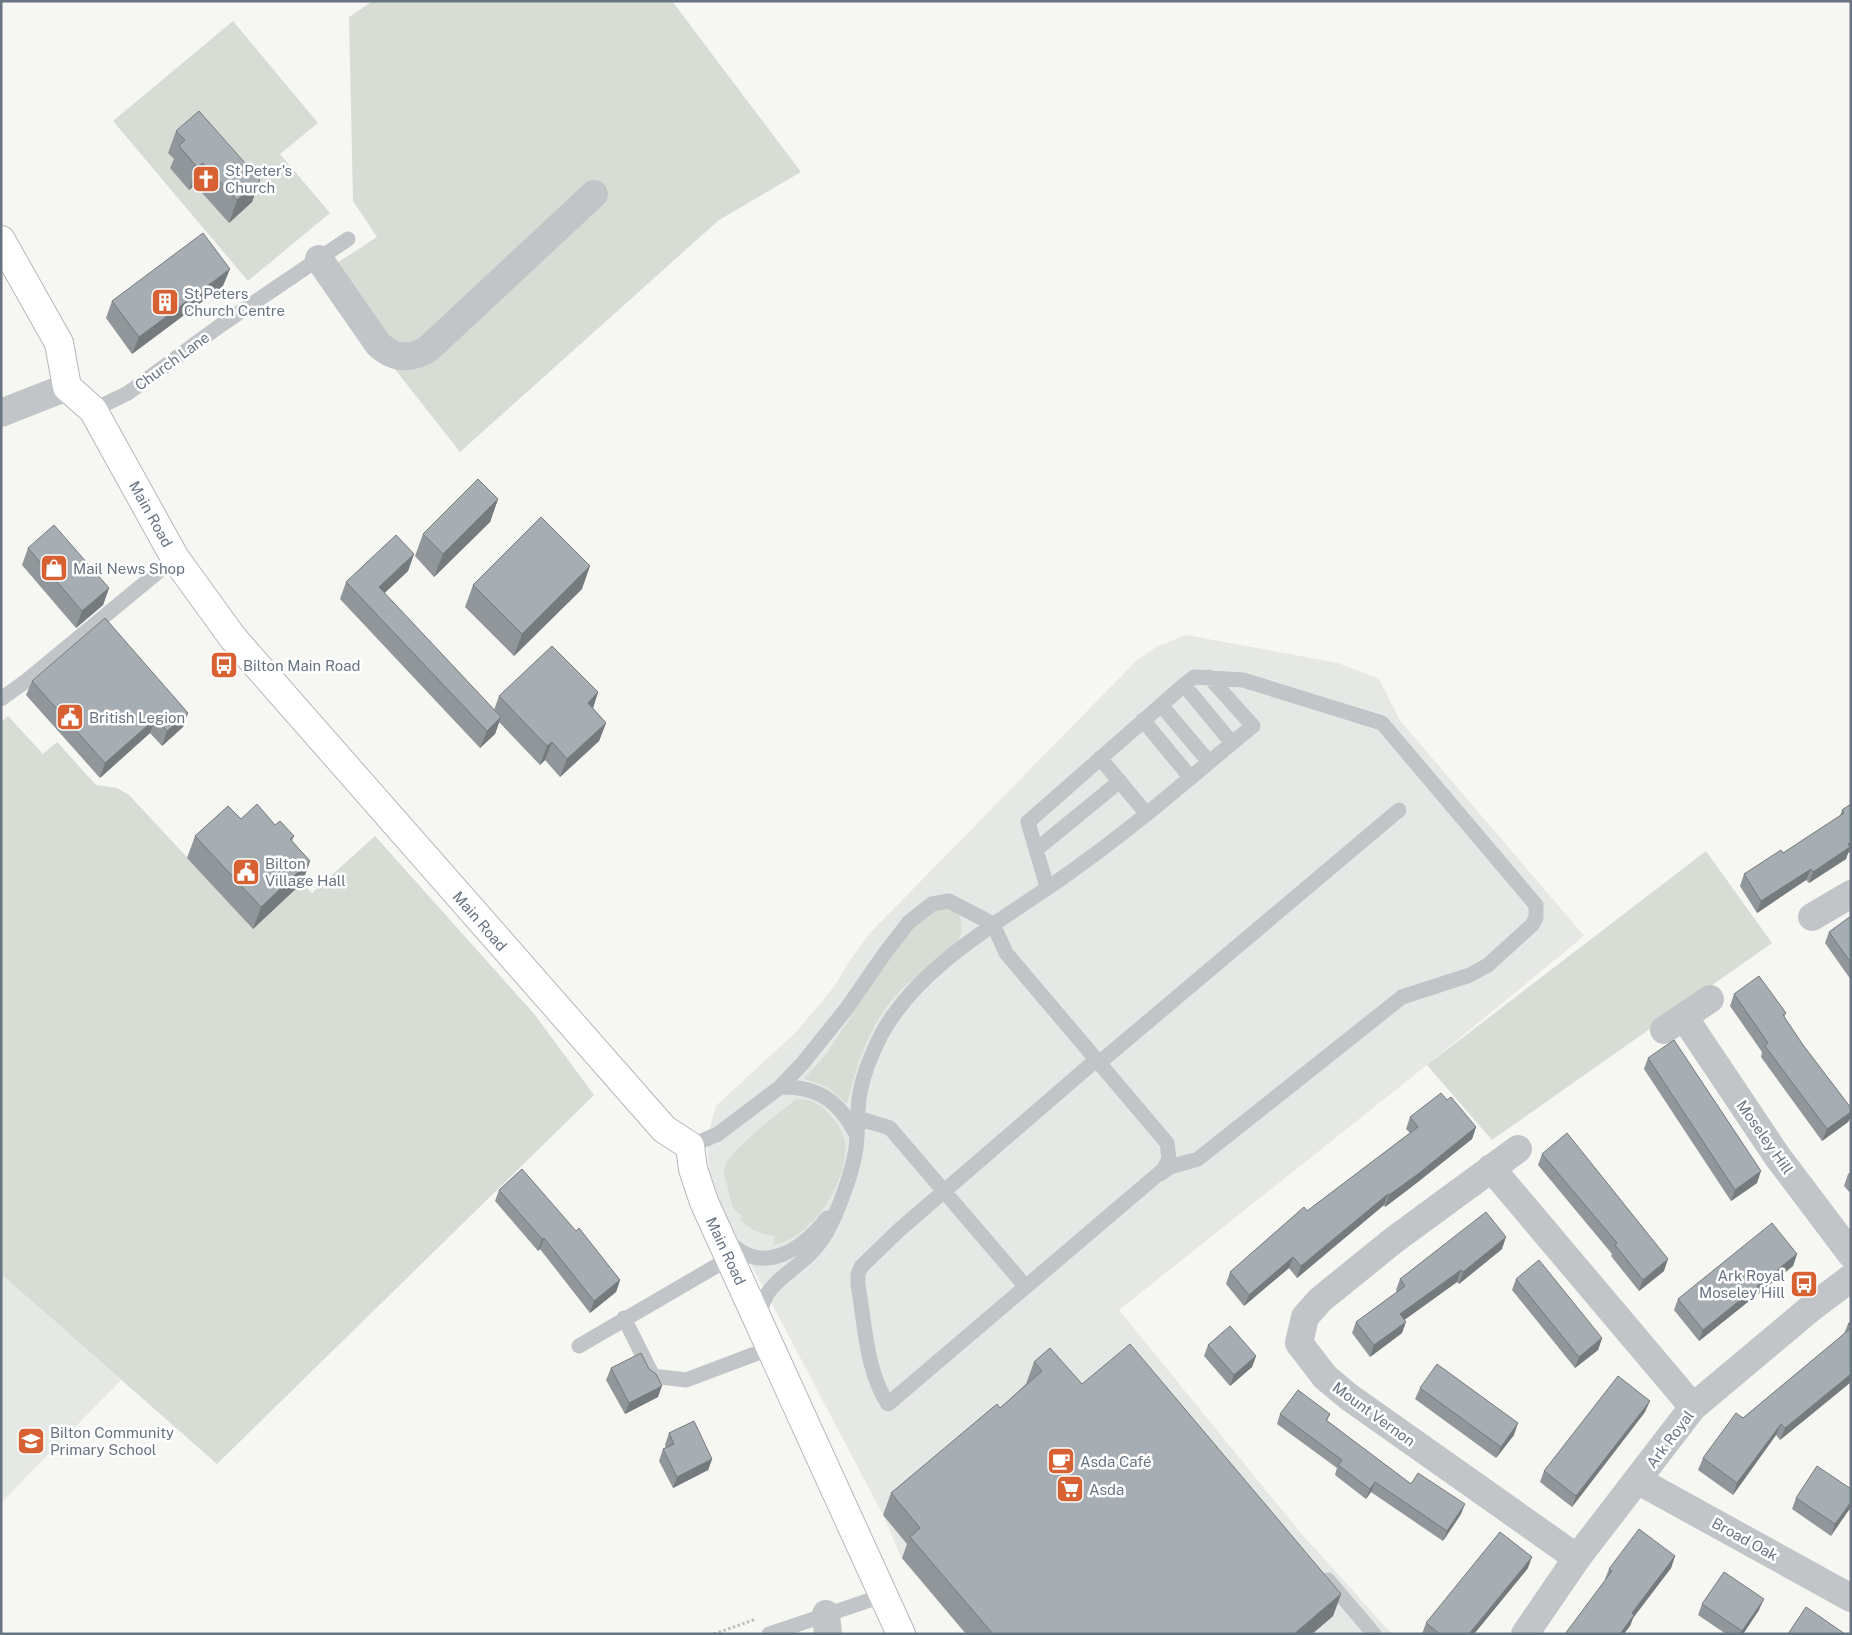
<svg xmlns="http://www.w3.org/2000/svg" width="1852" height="1635" viewBox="0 0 1852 1635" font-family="'Public Sans',sans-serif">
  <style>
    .built { fill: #e6e8e6 }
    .green { fill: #d7ddd4 }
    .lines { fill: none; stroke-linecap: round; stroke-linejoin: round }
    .secondary-casing { stroke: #b4b8bc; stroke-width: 30 }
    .path { stroke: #bbbdbf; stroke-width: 3; stroke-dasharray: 2.5 2.5; stroke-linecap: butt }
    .service { stroke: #c1c5c8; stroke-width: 15 }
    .minor { stroke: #c1c5c8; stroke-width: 28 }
    .secondary { stroke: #fff; stroke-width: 28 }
    .wall { fill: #90969a }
    .shaded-wall { fill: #757a7d }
    .building { fill: #a7aeb3; stroke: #757a7d }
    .labels { text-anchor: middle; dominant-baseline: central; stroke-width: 5; stroke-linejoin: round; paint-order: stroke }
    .poi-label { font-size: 15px; fill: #677482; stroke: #fff; text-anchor: start }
    .street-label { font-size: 15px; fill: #677482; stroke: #fff }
  </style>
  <rect width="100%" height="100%" fill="#f6f6f3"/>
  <!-- built -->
  <path class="built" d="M 1186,635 L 1338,663 L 1379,679 L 1399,719 L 1584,936 L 1427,1065 L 1119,1310 L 1300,1532 L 1392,1634 L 966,1634 L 902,1559 L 883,1515 L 716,1198 L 709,1172 L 707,1139 L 716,1106 L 796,1032 L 834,987 L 850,960 L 870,933 L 1137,660 L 1158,646 Z
    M 1,1274 L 121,1380 L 1,1503 Z"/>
  <!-- green -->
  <path class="green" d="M 373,1 L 672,1 L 801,172 L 719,220 L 460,452 L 320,274 L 377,237 L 353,201 L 349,17 Z
    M 233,21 L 318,123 L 280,154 L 330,213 L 248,281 L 113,121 Z
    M 8,716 L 43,754 L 57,742 L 96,785 L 117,788 L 129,795 L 253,928 L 302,883 L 312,893 L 375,836 L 535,1015 L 594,1095 L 217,1464 L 1,1274 L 1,722 Z
    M 1706,851 L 1772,943 L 1492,1140 L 1427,1065 Z
    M 932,900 L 958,913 C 962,921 963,931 959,939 C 951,955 915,976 901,990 C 871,1020 857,1063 847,1104 L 827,1087 L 804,1079 L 826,1054 L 877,977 Z
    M 796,1099 C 810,1098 821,1104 830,1115 C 837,1123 843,1131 845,1141 C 850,1180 812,1239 773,1245 L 775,1236 C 761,1234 749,1230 740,1219 L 741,1215 C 732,1209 731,1203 729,1193 C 728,1185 724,1178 724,1170 C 725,1153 782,1111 796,1099 Z"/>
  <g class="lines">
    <!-- secondary casing -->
    <g class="secondary-casing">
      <path id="secondary" d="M 1,240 L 59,343 L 67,387 L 93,410 L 175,558 L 233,638 L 664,1129 L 690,1146 L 693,1169 L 704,1202 L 901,1634"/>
    </g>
    <!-- path -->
    <path class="path" d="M 714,1634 L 756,1619"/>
    <!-- service -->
    <path class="service" d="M 93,410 L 128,393 L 221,325 L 348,239
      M 1184,685 L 1232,743
      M 1,699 L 26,681 L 175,558
      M 1161,705 L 1209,762
      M 1143,720 L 1190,777
      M 1100,758 L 1146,813
      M 1037,849 L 1120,781
      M 1047,887 L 1028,822 L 1184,685 L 1194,677 L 1243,680 L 1382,723 L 1536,905 L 1536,918 L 1532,925 L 1488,965 L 1470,975 L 1402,997 L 1198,1159 L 1170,1167 L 1160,1174
      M 1099,1063 L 1399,810
      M 780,1087 C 818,1086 839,1101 856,1134
      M 858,1118 L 890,1128 L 1026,1287
      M 690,1146 L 718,1134 L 780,1087 L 802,1064 L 847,1008 L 885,953 L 909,922 L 932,904 L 949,901 L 993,924 L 1006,953 L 1167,1143 L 1169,1159 L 1163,1170 L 888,1404 C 866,1371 865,1324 858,1285 L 858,1274 L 861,1267 L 898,1231 L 1096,1060
      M 726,1238 C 760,1279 802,1250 827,1218
      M 624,1318 L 653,1376 L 686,1380 L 771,1348
      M 761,1318 C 759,1287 790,1274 810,1254 C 818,1246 826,1235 831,1224 C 842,1200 852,1174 856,1148 C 858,1132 857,1115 859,1099 C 862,1076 871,1055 881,1035 C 921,961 1011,916 1076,868 C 1138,824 1194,774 1253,726 L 1209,677
      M 579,1346 L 730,1258
      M 1328,1580 L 1374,1634
      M 769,1634 L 882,1596"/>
    <!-- minor -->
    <path class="minor" d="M 319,259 L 378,344 C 394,359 409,360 428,349 L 594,194
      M 1,413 L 67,387
      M 1812,917 L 1851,894
      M 1684,1017 L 1777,1156 L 1851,1254
      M 1664,1030 L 1710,999
      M 1518,1149 L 1394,1240 L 1320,1300 L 1305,1317 L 1299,1343 L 1325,1377 L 1349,1397 L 1577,1558
      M 1491,1168 L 1693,1407
      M 1639,1481 L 1851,1598
      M 826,1614 L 828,1634
      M 1525,1634 L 1577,1558 L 1693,1407 L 1811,1308 L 1851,1278"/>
    <!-- secondary -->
    <use href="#secondary" class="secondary"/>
  </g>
  <!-- wall -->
  <path class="wall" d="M 176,131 L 260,180 L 252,202 L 229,223 L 195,185 L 189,190 L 170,168 L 174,159 L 168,153 Z
    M 223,286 L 132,354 L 106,318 L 112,301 Z
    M 498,499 L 490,522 L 434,577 L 415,556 L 423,534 Z
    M 28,548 L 109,588 L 103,605 L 76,628 L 22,565 Z
    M 414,554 L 408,571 L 384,593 L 494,710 L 499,696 L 598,692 L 593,708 L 606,723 L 599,741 L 560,777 L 545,760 L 540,765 L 499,722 L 495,734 L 480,748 L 340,599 L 346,582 Z
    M 473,585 L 582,589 L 514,656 L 465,607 Z
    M 32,681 L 188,713 L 183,727 L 162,746 L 150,733 L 100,778 L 26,695 Z
    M 1851,804 L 1851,851 L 1848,853 L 1846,859 L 1809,883 L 1806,880 L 1757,913 L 1740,886 L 1744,874 L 1783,853 L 1840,816 L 1842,810 Z
    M 241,819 L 275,825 L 294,836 L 292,841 L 310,861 L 302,883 L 253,929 L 187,858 L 195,836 Z
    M 1851,916 L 1851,980 L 1825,943 L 1829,932 Z
    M 1734,994 L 1786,1013 L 1784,1017 L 1803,1045 L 1851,1108 L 1851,1116 L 1848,1122 L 1822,1141 L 1761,1057 L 1762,1052 L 1730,1006 Z
    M 1648,1058 L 1757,1183 L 1731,1201 L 1644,1069 Z
    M 1447,1100 L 1476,1127 L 1472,1139 L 1414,1185 L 1385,1207 L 1384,1205 L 1297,1278 L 1289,1268 L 1244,1306 L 1226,1284 L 1230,1272 L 1307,1211 L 1410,1133 L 1406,1129 L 1410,1117 Z
    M 1542,1154 L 1664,1271 L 1639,1291 L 1611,1256 L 1612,1254 L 1538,1165 Z
    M 1851,1172 L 1851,1194 L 1844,1186 L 1848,1174 Z
    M 499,1190 L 620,1280 L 616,1292 L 590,1313 L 540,1249 L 538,1251 L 495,1201 Z
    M 1502,1249 L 1459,1284 L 1457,1282 L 1404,1320 L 1402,1333 L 1370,1357 L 1352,1333 L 1356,1322 L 1397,1292 L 1396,1290 L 1400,1279 Z
    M 1797,1254 L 1793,1266 L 1699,1341 L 1674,1310 L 1678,1299 Z
    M 1516,1279 L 1602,1338 L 1598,1350 L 1575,1368 L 1512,1290 Z
    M 1851,1321 L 1851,1382 L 1780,1440 L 1776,1435 L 1733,1495 L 1698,1470 L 1703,1458 L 1743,1418 L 1844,1334 L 1848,1324 Z
    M 1208,1345 L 1256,1356 L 1252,1367 L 1230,1386 L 1204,1356 Z
    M 1034,1362 L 1082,1384 L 1341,1594 L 1333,1616 L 1312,1634 L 966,1634 L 902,1558 L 907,1544 L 883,1515 L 891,1493 L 1000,1408 L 1026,1384 Z
    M 611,1368 L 658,1397 L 625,1414 L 606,1380 Z
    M 1420,1388 L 1514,1435 L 1496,1458 L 1415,1399 Z
    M 1645,1412 L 1572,1507 L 1540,1482 L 1544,1471 Z
    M 1280,1414 L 1330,1414 L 1327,1421 L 1411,1484 L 1461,1514 L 1443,1541 L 1371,1492 L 1366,1499 L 1335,1475 L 1337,1468 L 1277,1424 Z
    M 669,1433 L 712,1459 L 708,1470 L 673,1488 L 659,1461 L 663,1449 L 666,1448 L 665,1445 Z
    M 1851,1489 L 1831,1536 L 1792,1509 L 1796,1498 Z
    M 1675,1556 L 1671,1568 L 1633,1618 L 1630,1626 L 1605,1579 L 1609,1569 Z
    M 1528,1568 L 1474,1634 L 1422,1634 L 1426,1623 Z
    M 1702,1604 L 1759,1610 L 1743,1634 L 1726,1634 L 1698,1615 Z"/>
  <!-- shaded-wall -->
  <path class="shaded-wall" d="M 203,163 L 195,185 L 189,190 L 197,167 Z
    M 260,180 L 252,202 L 229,223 L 237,200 Z
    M 230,269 L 223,286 L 132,354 L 139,337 Z
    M 498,499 L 490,522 L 434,577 L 443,554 Z
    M 414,554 L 408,571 L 373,604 L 379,587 Z
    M 590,566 L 582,589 L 514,656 L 522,634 Z
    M 109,588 L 103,605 L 76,628 L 82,611 Z
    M 598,692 L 592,711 L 588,703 Z
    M 188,713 L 183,727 L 162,746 L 167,731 Z
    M 501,717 L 495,734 L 480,748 L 487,731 Z
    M 156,718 L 150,733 L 100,778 L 105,763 Z
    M 606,723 L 599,741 L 560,777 L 567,759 Z
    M 552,742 L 545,760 L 540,765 L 547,746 Z
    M 1851,843 L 1851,851 L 1848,853 L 1846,859 L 1809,883 L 1813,872 Z
    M 310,861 L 302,883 L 253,929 L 261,907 Z
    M 1811,869 L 1806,880 L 1757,913 L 1761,901 Z
    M 1851,1112 L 1851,1116 L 1848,1122 L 1822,1141 L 1827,1129 Z
    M 1476,1127 L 1472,1139 L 1414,1185 L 1385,1207 L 1389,1195 Z
    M 1761,1171 L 1757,1183 L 1731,1201 L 1735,1190 Z
    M 1388,1194 L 1384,1205 L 1297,1278 L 1301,1266 Z
    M 1506,1237 L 1502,1249 L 1459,1284 L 1463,1272 Z
    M 544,1238 L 540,1249 L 538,1251 L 542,1239 Z
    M 1797,1254 L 1793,1266 L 1699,1341 L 1703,1330 Z
    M 1293,1257 L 1289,1268 L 1244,1306 L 1249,1295 Z
    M 1668,1259 L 1664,1271 L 1639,1291 L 1643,1280 Z
    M 1461,1270 L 1457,1282 L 1396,1326 L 1400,1314 Z
    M 620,1280 L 616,1292 L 590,1313 L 594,1301 Z
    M 1406,1322 L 1402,1333 L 1370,1357 L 1374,1345 Z
    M 1602,1338 L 1598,1350 L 1575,1368 L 1579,1357 Z
    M 1256,1356 L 1252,1367 L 1230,1386 L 1234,1375 Z
    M 1851,1374 L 1851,1382 L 1780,1440 L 1785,1428 Z
    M 662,1386 L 658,1397 L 625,1414 L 629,1403 Z
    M 1650,1401 L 1645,1412 L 1572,1507 L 1576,1496 Z
    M 1518,1423 L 1514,1435 L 1496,1458 L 1501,1447 Z
    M 1781,1424 L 1776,1435 L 1733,1495 L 1737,1483 Z
    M 712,1459 L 708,1470 L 673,1488 L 677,1477 Z
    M 1375,1482 L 1371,1492 L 1366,1499 L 1370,1489 Z
    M 1851,1502 L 1851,1507 L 1831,1536 L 1835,1524 Z
    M 1465,1504 L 1461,1514 L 1443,1541 L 1447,1531 Z
    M 1675,1556 L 1671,1568 L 1633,1618 L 1630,1626 L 1624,1634 L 1620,1634 L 1632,1613 Z
    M 1532,1557 L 1528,1568 L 1474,1634 L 1469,1634 Z
    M 1341,1594 L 1333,1616 L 1312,1634 L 1294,1634 Z
    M 1764,1599 L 1759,1610 L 1743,1634 L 1741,1634 L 1742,1631 Z"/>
  <!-- building -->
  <path class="building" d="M 199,111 L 260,180 L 237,200 L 203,163 L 197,167 L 179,146 L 185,140 L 176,131 Z
    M 203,233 L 230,269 L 139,337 L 112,301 Z
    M 478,479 L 498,499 L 443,554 L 423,534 Z
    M 541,517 L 590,566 L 522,634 L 473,585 Z
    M 54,525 L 109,588 L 82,611 L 28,548 Z
    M 396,535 L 414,554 L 379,587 L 501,717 L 487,731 L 346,582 Z
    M 105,618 L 188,713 L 167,731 L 156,718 L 105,763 L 32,681 Z
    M 552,646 L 598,692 L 588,703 L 606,723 L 567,759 L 552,742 L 547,746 L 499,696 Z
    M 257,804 L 275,825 L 280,821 L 294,836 L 290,839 L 310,861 L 261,907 L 195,836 L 228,806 L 241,819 Z
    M 1851,804 L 1851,843 L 1848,844 L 1850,847 L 1813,872 L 1811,869 L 1761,901 L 1744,874 L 1781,850 L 1783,853 L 1844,813 L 1842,810 Z
    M 1851,916 L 1851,963 L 1829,932 Z
    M 1759,976 L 1786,1013 L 1783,1015 L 1803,1045 L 1851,1108 L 1851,1112 L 1827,1129 L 1765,1046 L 1768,1043 L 1734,994 Z
    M 1674,1040 L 1761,1171 L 1735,1190 L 1648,1058 Z
    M 1441,1093 L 1447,1100 L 1451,1097 L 1476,1127 L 1418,1174 L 1389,1195 L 1388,1194 L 1301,1266 L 1293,1257 L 1249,1295 L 1230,1272 L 1304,1207 L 1307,1211 L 1418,1127 L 1410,1117 Z
    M 1567,1133 L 1668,1259 L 1643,1280 L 1615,1245 L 1617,1243 L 1542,1154 Z
    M 522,1169 L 576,1231 L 579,1228 L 620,1280 L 594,1301 L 544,1238 L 542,1239 L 499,1190 Z
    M 1486,1212 L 1506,1237 L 1463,1272 L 1461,1270 L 1400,1314 L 1406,1322 L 1374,1345 L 1356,1322 L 1405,1286 L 1400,1279 Z
    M 1772,1223 L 1797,1254 L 1703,1330 L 1678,1299 Z
    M 1539,1260 L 1602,1338 L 1579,1357 L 1516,1279 Z
    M 1851,1321 L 1851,1328 L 1848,1324 Z
    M 1230,1326 L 1256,1356 L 1234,1375 L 1208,1345 Z
    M 1851,1328 L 1851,1374 L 1785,1428 L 1781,1424 L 1737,1483 L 1703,1458 L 1736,1413 L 1743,1418 Z
    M 1130,1344 L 1341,1594 L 1294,1634 L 993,1634 L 910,1537 L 920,1528 L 891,1493 L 997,1404 L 1000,1408 L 1042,1371 L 1034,1362 L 1050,1348 L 1082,1384 Z
    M 641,1353 L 649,1369 L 656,1374 L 662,1386 L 629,1403 L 611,1368 Z
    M 1437,1364 L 1518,1423 L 1501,1447 L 1420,1388 Z
    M 1618,1376 L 1650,1401 L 1576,1496 L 1544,1471 Z
    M 1298,1390 L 1330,1414 L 1326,1420 L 1411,1484 L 1418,1473 L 1465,1504 L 1447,1531 L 1375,1482 L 1370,1489 L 1338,1465 L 1342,1460 L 1280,1414 Z
    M 694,1421 L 712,1459 L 677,1477 L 663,1449 L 674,1444 L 669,1433 Z
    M 1817,1466 L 1851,1489 L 1851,1502 L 1835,1524 L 1796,1498 Z
    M 1639,1529 L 1675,1556 L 1632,1613 L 1634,1615 L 1620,1634 L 1565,1634 L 1612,1571 L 1609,1569 Z
    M 1500,1532 L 1532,1557 L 1469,1634 L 1440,1634 L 1426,1623 Z
    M 1724,1572 L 1764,1599 L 1742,1631 L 1702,1604 Z
    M 1806,1607 L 1845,1634 L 1788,1634 Z"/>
  <!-- icons -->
  <defs>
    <g id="church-square" transform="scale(1.4375)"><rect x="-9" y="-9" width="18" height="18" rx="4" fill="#d76132" stroke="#fff"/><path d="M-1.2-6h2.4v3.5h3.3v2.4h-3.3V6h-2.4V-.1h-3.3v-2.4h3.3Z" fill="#fff"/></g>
    <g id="building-square" transform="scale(1.4375)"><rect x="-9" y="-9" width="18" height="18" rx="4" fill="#d76132" stroke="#fff"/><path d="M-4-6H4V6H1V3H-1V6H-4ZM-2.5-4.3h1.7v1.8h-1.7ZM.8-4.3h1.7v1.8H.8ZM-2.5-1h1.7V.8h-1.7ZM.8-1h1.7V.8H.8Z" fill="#fff"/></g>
    <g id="shop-square" transform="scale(1.4375)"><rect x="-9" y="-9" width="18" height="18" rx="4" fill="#d76132" stroke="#fff"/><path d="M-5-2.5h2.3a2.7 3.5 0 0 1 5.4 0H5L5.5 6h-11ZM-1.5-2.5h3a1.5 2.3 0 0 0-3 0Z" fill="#fff"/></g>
    <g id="bus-square" transform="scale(1.4375)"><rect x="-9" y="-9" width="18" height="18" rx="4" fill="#d76132" stroke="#fff"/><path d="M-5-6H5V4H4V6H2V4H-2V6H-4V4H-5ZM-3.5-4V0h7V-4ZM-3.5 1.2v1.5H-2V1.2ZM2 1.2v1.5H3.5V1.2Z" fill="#fff"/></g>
    <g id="civic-square" transform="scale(1.4375)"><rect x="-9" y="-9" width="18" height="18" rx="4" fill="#d76132" stroke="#fff"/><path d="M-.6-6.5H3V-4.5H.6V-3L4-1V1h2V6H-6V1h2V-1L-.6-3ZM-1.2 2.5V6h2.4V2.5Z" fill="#fff"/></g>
    <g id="school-square" transform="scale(1.4375)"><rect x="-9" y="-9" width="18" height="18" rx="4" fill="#d76132" stroke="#fff"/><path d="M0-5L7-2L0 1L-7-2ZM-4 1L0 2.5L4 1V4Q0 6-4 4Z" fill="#fff"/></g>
    <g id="cafe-square" transform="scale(1.4375)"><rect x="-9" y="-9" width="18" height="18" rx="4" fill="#d76132" stroke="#fff"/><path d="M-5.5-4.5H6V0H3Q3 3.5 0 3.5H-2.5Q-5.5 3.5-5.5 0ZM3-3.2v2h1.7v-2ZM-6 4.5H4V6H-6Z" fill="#fff"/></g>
    <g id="supermarket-square" transform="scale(1.4375)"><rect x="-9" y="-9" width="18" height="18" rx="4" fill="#d76132" stroke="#fff"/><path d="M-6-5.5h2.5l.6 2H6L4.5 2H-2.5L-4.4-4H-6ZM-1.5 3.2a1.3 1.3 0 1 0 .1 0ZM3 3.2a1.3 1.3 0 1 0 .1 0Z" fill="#fff"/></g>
  </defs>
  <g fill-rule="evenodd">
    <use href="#church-square" x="206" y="179"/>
    <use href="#building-square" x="165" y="302"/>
    <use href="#shop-square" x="54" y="568"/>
    <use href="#bus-square" x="224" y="665"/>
    <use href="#civic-square" x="70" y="717"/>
    <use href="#civic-square" x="246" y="872"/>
    <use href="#bus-square" x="1804" y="1284"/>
    <use href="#school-square" x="31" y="1441"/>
    <use href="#cafe-square" x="1061" y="1461"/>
    <use href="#supermarket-square" x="1070" y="1489"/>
  </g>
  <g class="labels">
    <!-- poi labels -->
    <g class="poi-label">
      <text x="225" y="170">St Peter's<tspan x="225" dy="17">Church</tspan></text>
      <text x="184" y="293">St Peters<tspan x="184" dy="17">Church Centre</tspan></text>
      <text x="73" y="568">Mail News Shop</text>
      <text x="243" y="665">Bilton Main Road</text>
      <text x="89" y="717">British Legion</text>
      <text x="265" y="863">Bilton<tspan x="265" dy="17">Village Hall</tspan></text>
      <text x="1785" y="1275" text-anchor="end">Ark Royal<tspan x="1785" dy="17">Moseley Hill</tspan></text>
      <text x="50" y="1432">Bilton Community<tspan x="50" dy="17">Primary School</tspan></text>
      <text x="1080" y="1461">Asda Café</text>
      <text x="1089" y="1489">Asda</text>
    </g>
    <!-- street labels -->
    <g class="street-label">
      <text transform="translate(172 361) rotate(-36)">Church Lane</text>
      <text transform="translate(151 514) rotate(61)">Main Road</text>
      <text transform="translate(480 921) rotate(49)">Main Road</text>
      <text transform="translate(1765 1137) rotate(55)">Moseley Hill</text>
      <text transform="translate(726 1251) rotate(65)">Main Road</text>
      <text transform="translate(1374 1414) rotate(36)">Mount Vernon</text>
      <text transform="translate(1670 1439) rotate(-53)">Ark Royal</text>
      <text transform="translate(1745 1539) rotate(29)">Broad Oak</text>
    </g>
  </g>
  <!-- border -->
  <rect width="1852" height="1635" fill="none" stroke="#677482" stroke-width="5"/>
</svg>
